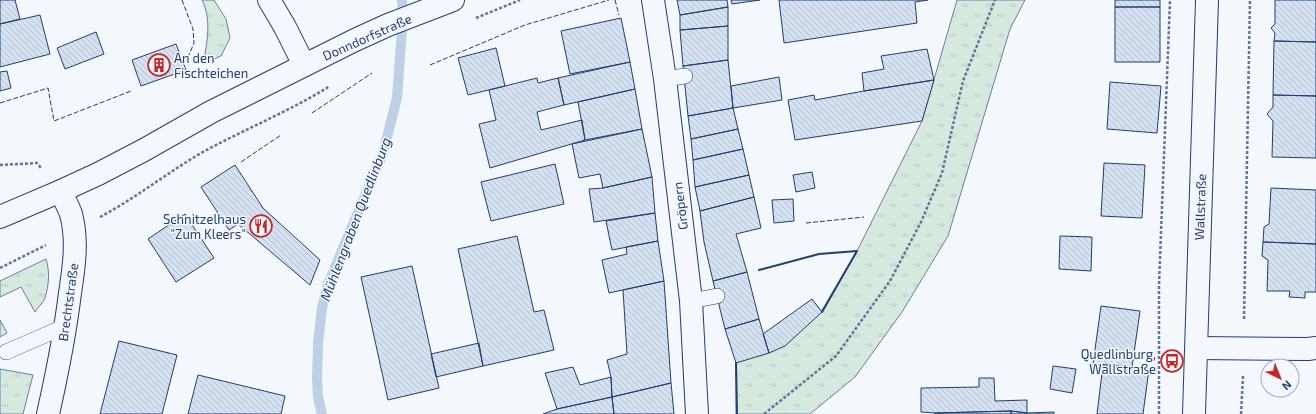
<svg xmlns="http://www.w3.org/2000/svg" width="1316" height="414" viewBox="0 0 1316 414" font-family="'Exo 2',sans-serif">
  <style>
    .grass { fill: url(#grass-tufts); stroke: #687fa3 }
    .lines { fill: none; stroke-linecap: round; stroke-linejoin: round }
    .stream { stroke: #bed0e5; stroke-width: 10 }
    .building { fill: url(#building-back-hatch); stroke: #1d3f73 }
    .lane-casing { stroke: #1d3f73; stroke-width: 16 }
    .street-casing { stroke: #1d3f73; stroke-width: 24 }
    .secondary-casing { stroke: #1d3f73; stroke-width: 24 }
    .path { stroke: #5e769c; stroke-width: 2.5; stroke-dasharray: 3 2; stroke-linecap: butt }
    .lane { stroke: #f4f7fb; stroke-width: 15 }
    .street { stroke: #f4f7fb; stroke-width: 22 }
    .secondary { stroke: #f4f7fb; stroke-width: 22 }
    .fence { stroke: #1d3f73; stroke-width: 1; stroke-dasharray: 5 2; stroke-linecap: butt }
    .wall { stroke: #1d3f73; stroke-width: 2 }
    .labels { text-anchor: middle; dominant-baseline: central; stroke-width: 3; stroke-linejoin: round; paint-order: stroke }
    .street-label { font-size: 13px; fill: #1d3f73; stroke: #f4f7fb }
    .poi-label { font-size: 13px; fill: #1d3f73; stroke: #f4f7fb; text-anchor: end }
    .water-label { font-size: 14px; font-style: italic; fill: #1d3f73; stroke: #f4f7fb }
  </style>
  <defs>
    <pattern id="grass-tufts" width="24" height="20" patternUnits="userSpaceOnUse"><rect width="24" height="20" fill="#d7e8df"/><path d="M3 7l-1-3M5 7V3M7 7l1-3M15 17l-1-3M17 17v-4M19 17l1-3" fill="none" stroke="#b8c8c3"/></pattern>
    <pattern id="building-back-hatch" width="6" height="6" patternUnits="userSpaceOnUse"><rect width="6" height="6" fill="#d5e0f0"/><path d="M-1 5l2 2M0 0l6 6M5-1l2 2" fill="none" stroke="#b6c1d1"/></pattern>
  </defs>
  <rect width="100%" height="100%" fill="#f4f7fb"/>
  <!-- grass -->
  <path class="grass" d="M 202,0 L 214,0 L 226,19 L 230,38 L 221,56 L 203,64 C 207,43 212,20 202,0 Z
    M 957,0 L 1025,0 L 1010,29 L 948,236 L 902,312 L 855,377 L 810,414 L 736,414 L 736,363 L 821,312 L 857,251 L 922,121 Z
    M 46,259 C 50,271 49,285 45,298 C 43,303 38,307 35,312 L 21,287 L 0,297 L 0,281 Z
    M 0,320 L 7,333 L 0,337 Z
    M 0,369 L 33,375 L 23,414 L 0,414 Z"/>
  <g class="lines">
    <!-- stream -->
    <path class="stream" d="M 322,414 L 318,397 L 317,379 L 318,344 L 322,308 L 328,284 L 383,153 L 397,98 L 403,16 L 402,0"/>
  </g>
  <!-- building -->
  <path class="building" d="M 0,0 L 15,0 L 20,19 L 0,24 Z
    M 677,0 L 727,0 L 728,7 L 680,15 Z
    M 731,0 L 760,0 L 732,4 Z
    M 779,0 L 928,0 L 915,2 L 917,23 L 784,43 Z
    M 1115,0 L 1160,0 L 1160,7 L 1115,7 Z
    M 1275,0 L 1316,0 L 1316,42 L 1274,41 L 1275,33 L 1271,28 L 1275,24 Z
    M 728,7 L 728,26 L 680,30 L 680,15 Z
    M 1115,7 L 1160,7 L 1160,62 L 1115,62 Z
    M 40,15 L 50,54 L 0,67 L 0,24 Z
    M 621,18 L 630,62 L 570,74 L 561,31 Z
    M 728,26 L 728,60 L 683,66 L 680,30 Z
    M 96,32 L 104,54 L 65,69 L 57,48 Z
    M 1274,41 L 1316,42 L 1316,96 L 1273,95 Z
    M 176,44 L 186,70 L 141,86 L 132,60 Z
    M 496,48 L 505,86 L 468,95 L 458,58 Z
    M 927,49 L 934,80 L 864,91 L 862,73 L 884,69 L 881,56 Z
    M 728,60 L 733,108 L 688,116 L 683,66 Z
    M 630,62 L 635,89 L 564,105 L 558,78 Z
    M 7,71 L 11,88 L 0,91 L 0,72 Z
    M 779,77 L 782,100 L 733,108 L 731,86 Z
    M 537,78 L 538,83 L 558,78 L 564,105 L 537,112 L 541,130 L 582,120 L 585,140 L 490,168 L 479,124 L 496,120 L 489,90 Z
    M 934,80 L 922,121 L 795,140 L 788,100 L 814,95 L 815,100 L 864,91 Z
    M 1110,82 L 1161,86 L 1157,133 L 1107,129 Z
    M 635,89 L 642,129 L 585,140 L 578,102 Z
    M 1273,95 L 1316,96 L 1316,158 L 1272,157 L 1273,121 L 1267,114 L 1273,107 Z
    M 733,108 L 738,129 L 691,139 L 688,116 Z
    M 642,129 L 652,177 L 603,188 L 600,174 L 579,178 L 572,144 Z
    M 738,129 L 743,149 L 693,160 L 691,139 Z
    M 743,149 L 749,175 L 695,187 L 693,160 Z
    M 1104,163 L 1145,165 L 1142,218 L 1101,216 Z
    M 555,164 L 564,204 L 491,221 L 481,182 Z
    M 235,165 L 263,208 L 320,260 L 310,285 L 238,224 L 229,230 L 201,187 Z
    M 812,172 L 815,188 L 796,192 L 793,175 Z
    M 749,175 L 754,197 L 700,211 L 695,187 Z
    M 652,177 L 655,213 L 594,222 L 589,189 L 603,188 Z
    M 1271,188 L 1316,190 L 1316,244 L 1263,242 L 1264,227 L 1269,224 Z
    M 754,197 L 761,228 L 736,234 L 747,272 L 713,281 L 704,242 L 700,211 Z
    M 793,199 L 794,221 L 774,223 L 772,200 Z
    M 655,213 L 658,241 L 612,250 L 606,221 Z
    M 185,214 L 214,258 L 176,282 L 148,239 Z
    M 517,236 L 534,312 L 544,310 L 554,350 L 483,366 L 458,249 Z
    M 1060,236 L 1092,237 L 1091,271 L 1059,269 Z
    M 658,241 L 664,281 L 609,293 L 602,260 L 627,254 L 626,247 Z
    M 1263,242 L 1316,244 L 1316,292 L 1305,292 L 1305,298 L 1289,297 L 1290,291 L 1267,291 L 1268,260 L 1262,256 Z
    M 412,266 L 439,388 L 388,400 L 361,277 Z
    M 747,272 L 759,319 L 725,329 L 713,281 Z
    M 664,281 L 671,383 L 612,397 L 611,377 L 607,360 L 627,354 L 623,290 Z
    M 812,299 L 822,312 L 785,346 L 769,353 L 763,334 Z
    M 1101,306 L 1140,311 L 1132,367 L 1093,364 Z
    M 759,319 L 769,353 L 736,363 L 725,329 Z
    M 119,341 L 177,355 L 162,414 L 100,414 Z
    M 479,343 L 483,366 L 436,377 L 431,354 Z
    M 1103,365 L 1149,369 L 1143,414 L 1097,414 Z
    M 1053,366 L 1076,369 L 1072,393 L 1050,389 Z
    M 573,367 L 580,385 L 611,377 L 612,397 L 557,409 L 545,373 Z
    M 198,375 L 285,396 L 281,414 L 188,414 Z
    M 979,378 L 994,378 L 995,401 L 1027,400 L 1027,413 L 1011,411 L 935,413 L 921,412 L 921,388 L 979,387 Z
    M 671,383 L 674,414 L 614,414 L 612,397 Z
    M 612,397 L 614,414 L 543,414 L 557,409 Z
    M 1011,411 L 1027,413 L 1054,412 L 1054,414 L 1011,414 Z
    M 1011,411 L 1011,414 L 935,414 L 935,413 Z"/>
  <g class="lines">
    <!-- lane casing -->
    <g class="lane-casing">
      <path id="lane" d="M 665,79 L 685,76
        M 691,301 L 717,296
        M 6,352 L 66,326"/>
    </g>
    <!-- street casing -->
    <g class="street-casing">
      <path id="street" d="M 269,0 L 285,27 L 304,65
        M 653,0 L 665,79 L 691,301 L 697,414
        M 1197,348 L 1308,349 L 1316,348
        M 48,414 C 57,374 65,334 70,293 C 74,267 78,240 71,214 C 68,206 64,199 61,191"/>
    </g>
    <!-- secondary casing -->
    <g class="secondary-casing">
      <path id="secondary" d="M 0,217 L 61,191 L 98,174 L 144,150 L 211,112 L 355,40 L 388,25 L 453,0
        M 1194,414 L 1207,0"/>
    </g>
    <!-- path -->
    <path class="path" d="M 476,18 L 520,0
      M 0,165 L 37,163 L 41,168
      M 100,217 C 136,198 168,172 203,152 C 245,129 290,111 330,86
      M 0,268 L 46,245
      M 1244,319 L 1250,0
      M 764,414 L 836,356 L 890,281 L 921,222 L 942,173 L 963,81 L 995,0
      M 1159,414 L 1159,285 L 1170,0
      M 1241,414 L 1243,376"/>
    <!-- lane -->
    <use href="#lane" class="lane"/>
    <!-- street -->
    <use href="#street" class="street"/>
    <!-- secondary -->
    <use href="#secondary" class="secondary"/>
    <!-- fence -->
    <path class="fence" d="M 182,0 L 193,29 L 194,43 L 186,62
      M 615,0 L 619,15
      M 430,65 L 525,25 L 609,0
      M 0,103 L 48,88 L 54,121 L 131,91
      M 312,113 L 372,73
      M 241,162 L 281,135
      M 806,223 L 864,217"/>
    <!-- wall -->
    <path class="wall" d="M 759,270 L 819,254 L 857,251 L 822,312
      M 736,363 L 737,414"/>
  </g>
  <!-- icons -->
  <defs>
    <g id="building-ring" transform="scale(1.15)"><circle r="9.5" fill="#f4f7fb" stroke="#c62828" stroke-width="1.5"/><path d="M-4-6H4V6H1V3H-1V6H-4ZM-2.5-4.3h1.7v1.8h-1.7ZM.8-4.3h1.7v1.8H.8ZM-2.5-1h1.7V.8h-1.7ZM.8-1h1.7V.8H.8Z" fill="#c62828"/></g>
    <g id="restaurant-ring" transform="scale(1.15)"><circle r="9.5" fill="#f4f7fb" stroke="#c62828" stroke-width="1.5"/><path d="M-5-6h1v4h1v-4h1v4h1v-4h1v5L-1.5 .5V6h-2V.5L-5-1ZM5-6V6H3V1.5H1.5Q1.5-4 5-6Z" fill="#c62828"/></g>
    <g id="bus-ring" transform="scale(1.15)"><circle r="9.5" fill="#f4f7fb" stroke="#c62828" stroke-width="1.5"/><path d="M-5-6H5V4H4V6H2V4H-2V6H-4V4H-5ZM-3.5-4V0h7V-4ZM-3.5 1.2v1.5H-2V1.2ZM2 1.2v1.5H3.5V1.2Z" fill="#c62828"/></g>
  </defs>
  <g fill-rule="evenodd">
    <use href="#building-ring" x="159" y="65"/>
    <use href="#restaurant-ring" x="261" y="226"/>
    <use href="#bus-ring" x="1172" y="361"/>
  </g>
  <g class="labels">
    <!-- street labels -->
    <g class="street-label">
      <text transform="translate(367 37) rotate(-24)">Donndorfstraße</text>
      <text transform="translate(680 206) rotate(-97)">Gröpern</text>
      <text transform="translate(1200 207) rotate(-88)">Wallstraße</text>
      <text transform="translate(68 302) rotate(-82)">Brechtstraße</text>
    </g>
    <!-- poi labels -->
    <g class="poi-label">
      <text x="174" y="58" text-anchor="start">An den<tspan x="174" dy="15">Fischteichen</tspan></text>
      <text x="246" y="219">Schnitzelhaus<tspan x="246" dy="15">"Zum Kleers"</tspan></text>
      <text x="1156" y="354">Quedlinburg,<tspan x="1156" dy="15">Wallstraße</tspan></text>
    </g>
    <!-- water labels -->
    <g class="water-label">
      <text transform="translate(355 219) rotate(-69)">Mühlengraben Quedlinburg</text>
    </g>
  </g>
  <!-- north arrow -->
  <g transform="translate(1280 378) rotate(137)"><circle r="19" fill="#f4f7fb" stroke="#9eadc5"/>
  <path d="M0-3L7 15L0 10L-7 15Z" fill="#c62828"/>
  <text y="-6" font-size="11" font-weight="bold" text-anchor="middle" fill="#1d3f73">N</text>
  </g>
</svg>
